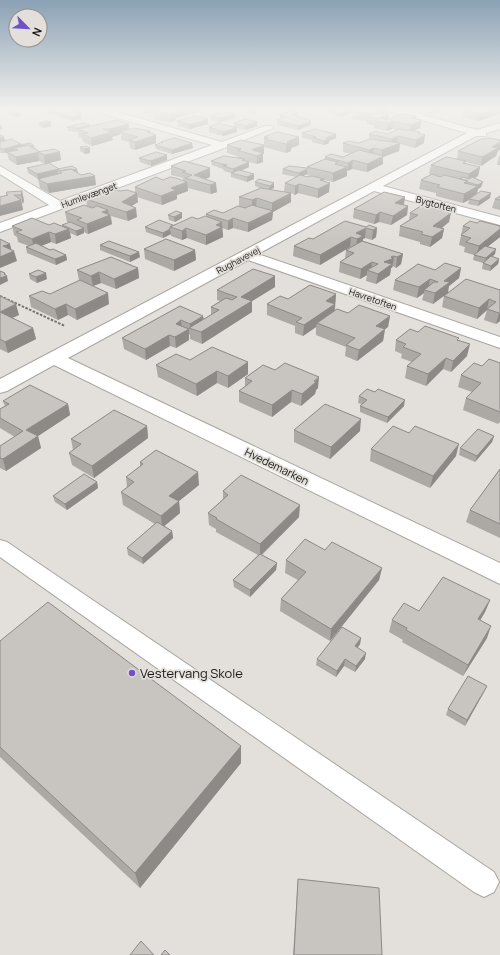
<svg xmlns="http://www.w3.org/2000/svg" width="500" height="955" viewBox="0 0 500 955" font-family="Manrope,sans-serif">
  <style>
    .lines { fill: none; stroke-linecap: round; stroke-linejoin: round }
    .lane-casing { stroke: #a9a5a0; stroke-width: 2 }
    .street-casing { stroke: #a9a5a0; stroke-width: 2 }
    .path { stroke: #75726f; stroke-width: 2; stroke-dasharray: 2.5 1.5; stroke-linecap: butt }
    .lane { fill: #fff; fill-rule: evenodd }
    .street { fill: #fff; fill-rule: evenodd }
    .wall { fill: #aca9a4; fill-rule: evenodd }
    .shaded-wall { fill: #8c8986 }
    .building { fill: #c8c4bf; stroke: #8c8986 }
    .poi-dot { fill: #7150c9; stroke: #e3dfda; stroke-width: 1.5 }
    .labels { text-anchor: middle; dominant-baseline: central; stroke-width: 3.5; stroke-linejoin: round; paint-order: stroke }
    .far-street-label { font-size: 9px; fill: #1a1816; stroke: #e3dfda }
    .street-label { font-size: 11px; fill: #1a1816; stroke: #e3dfda }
    .near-poi-label { font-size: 13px; fill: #1a1816; stroke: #e3dfda; text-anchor: start }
  </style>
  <rect width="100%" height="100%" fill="#e3dfda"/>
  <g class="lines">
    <!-- lane casing -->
    <g class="lane-casing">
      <path id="lane" d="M 0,540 L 7,542 L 494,872 L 499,882 L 494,892 L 484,897 L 474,892 L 0,557 Z"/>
    </g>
    <!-- street casing -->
    <g class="street-casing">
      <path id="street" d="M 89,108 L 103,108 L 222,142 L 265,126 L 271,126 L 273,128 L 227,147 L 0,232 L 0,223 L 49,205 L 0,174 L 0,166 L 60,201 L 212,145 L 90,110 Z
        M 385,108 L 399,108 L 477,130 L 500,123 L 500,129 L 486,133 L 486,136 L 476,136 L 383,186 L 500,217 L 500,225 L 374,191 L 258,254 L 500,337 L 500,348 L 248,260 L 68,358 L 500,563 L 500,584 L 54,365 L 7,391 L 0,393 L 0,379 L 467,133 L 386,110 Z"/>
    </g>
    <!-- path -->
    <path class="path" d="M 0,296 L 65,326"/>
    <!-- lane -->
    <use href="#lane" class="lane"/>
    <!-- street -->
    <use href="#street" class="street"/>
  </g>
  <!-- wall -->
  <path class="wall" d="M 34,108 L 62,108 L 62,109 L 82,110 L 82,114 L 80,115 L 81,119 L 72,121 L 53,115 L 53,113 L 49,114 L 34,109 Z
    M 129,108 L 161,108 L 161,109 L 166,108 L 209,108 L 209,109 L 176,118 L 176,120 L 170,122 L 154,119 L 154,112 L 146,114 L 141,113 L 141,111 L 130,110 Z
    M 236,108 L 253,108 L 256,113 L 252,114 L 236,110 Z
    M 281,108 L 310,108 L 297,112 L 297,116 L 311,121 L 311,125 L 298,130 L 277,125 L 277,120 L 280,119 L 280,115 L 288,112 L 281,111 Z
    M 324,108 L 353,108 L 353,112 L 357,110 L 357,108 L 387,114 L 388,120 L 416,116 L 416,119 L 422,120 L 420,128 L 413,131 L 420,134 L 424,143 L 415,148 L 400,144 L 399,151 L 383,157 L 383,164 L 367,172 L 352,169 L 347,171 L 347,176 L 333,182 L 324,180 L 324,181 L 329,192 L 318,198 L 298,193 L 295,195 L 291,193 L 291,202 L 273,212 L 272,220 L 248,232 L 233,228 L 228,230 L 222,228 L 223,237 L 206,245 L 187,238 L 182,240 L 171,236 L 171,234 L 163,238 L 146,232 L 145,227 L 173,225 L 206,217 L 206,214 L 223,213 L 239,206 L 239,197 L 260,188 L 255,186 L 255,182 L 259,179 L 274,188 L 271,190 L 289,193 L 284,192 L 285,183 L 296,177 L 282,174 L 283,169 L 307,168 L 307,167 L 325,159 L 325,157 L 343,157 L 351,154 L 343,152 L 343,143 L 359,143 L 369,139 L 369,134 L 388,134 L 397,130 L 392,129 L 387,131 L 374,128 L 374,125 L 367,124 L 367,121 L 352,119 L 353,112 L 341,117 L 324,111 ZM 307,174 L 307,175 L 310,176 L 308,177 L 303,176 Z
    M 422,108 L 454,108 L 432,114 L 421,111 Z
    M 468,108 L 500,108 L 479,121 L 463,117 L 464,109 Z
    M 12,109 L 20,116 L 16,117 L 8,114 L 7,110 Z
    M 235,114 L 235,118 L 220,122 L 211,120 L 210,116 Z
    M 208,119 L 208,124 L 190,129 L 178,126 L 177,121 Z
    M 257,122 L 257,126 L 246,130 L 237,128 L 237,132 L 223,136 L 209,132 L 209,127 L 234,127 L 234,123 Z
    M 39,123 L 51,126 L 44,128 L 40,127 Z
    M 67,127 L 90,127 L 129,129 L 150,133 L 156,143 L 135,150 L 130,148 L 129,142 L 121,140 L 121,134 L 112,137 L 113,140 L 92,146 L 83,142 L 82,138 L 79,137 L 78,132 L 68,131 Z
    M 302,133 L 336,138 L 329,141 L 329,143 L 324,145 L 312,142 L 312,140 L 302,138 Z
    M 0,135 L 4,137 L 5,140 L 21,145 L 34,146 L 35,148 L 40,152 L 61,160 L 45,164 L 39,161 L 17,165 L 9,160 L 7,153 L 0,153 Z
    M 264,137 L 299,145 L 291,148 L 291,151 L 286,153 L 264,147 L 264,154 L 263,154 L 263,162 L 257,164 L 245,161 L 249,167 L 241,171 L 254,174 L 254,179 L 247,182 L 231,177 L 231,173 L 224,171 L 223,169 L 212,165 L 211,161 L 237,158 L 237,156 L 227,153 L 227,145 L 264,145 Z
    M 161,142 L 192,143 L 193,148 L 172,154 L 156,149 L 155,145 L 161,143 Z
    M 80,147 L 90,153 L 85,154 L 80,151 Z
    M 458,151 L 498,151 L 496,156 L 481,166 L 466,162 L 465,164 L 480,167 L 478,176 L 474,178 L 483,182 L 481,187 L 478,189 L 477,194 L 490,198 L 478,206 L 468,204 L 469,200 L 463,203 L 436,196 L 436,193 L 419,189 L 421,180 L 431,174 L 429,174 L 431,165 L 457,159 Z
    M 167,155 L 167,160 L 151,166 L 140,162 L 139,158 Z
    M 499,156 L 500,156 L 500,165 L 497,165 Z
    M 171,166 L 210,168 L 210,177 L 206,179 L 217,192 L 211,194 L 188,188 L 188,191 L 177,195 L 177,199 L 162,205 L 137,197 L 138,202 L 132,206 L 137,217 L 128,221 L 111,216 L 112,224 L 88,234 L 84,232 L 84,233 L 77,236 L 70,233 L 71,238 L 56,244 L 51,242 L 41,246 L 50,250 L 66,255 L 67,260 L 56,265 L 27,253 L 26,247 L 29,246 L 18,242 L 17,237 L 14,235 L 12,226 L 49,225 L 62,226 L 69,222 L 67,222 L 65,212 L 87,206 L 86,199 L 120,191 L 135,193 L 135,187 L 163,180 L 183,180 L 183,178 L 171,175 Z
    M 27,168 L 59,169 L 78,173 L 96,185 L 49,193 L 40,188 L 38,179 L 58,174 L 38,179 L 28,173 Z
    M 22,191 L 24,201 L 22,204 L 23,210 L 6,195 L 6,193 Z
    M 500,196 L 500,210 L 492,208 L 495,199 Z
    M 405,197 L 404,205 L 408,206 L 407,215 L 391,225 L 379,222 L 374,224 L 353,218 L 354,209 Z
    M 410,213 L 449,222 L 442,228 L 444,229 L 442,238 L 430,247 L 420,244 L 420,242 L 399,236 L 400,226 L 409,220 Z
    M 168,215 L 182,218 L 175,222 L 169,220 Z
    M 477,223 L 500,226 L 500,237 L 488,246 L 495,254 L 492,257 L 499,259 L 498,264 L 490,271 L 482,269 L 483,263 L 473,260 L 474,255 L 464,252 L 465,247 L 459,245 L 463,226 Z
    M 366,227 L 377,228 L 376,237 L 372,240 L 365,238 L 363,239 L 363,241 L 403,254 L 401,264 L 396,268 L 393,266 L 392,268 L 391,268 L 390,275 L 376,284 L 366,281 L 367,275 L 360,279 L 339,272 L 340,262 L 345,259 L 346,250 L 351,247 L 350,247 L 320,265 L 293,256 L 294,246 L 313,239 Z
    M 100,245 L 140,257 L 130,262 L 100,250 Z
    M 144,249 L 195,250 L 196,260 L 174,271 L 145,259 Z
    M 138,268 L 139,278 L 116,289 L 101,283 L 93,286 L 79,280 L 77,270 Z
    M 461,268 L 459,278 L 449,286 L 433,304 L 422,300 L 424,293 L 417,298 L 393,290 L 395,280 L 435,270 Z
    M 29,274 L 47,279 L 37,283 L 30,279 Z
    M 275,276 L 275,287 L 251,301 L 252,312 L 202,344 L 190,339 L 190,335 L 189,334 L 189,340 L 176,348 L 170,346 L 146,360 L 124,349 L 122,338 L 180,306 L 203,316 L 204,319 L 211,315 L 211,307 L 220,301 L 217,300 L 217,290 Z
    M 500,290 L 500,321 L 496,324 L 484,320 L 487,310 L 477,319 L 442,307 L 444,296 Z
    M 50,294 L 109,304 L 77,320 L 68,315 L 58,320 L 31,307 L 29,296 Z
    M 336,294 L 335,311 L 348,313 L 390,316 L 388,327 L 385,329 L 383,341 L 357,361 L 345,356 L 346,347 L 316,335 L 316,327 L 303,336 L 295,333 L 295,326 L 267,315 L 267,304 L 288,299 Z
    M 0,296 L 19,315 L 12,318 L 33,328 L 36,339 L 8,353 L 0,349 Z
    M 418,332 L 459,338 L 458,340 L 467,356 L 451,372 L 443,369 L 426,386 L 405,378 L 407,366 L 412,362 L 401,358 L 402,354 L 395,351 L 396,340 Z
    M 190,360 L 248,362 L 248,374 L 228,388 L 217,383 L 197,396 L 158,377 L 156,365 Z
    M 500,363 L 500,422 L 498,424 L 463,410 L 466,398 L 472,392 L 458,387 L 461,375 L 482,366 Z
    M 245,378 L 318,388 L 316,390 L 315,394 L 301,406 L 291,402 L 272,417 L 239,402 L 239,391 L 245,387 Z
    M 359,396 L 404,406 L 387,423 L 360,412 L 360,406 L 362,404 L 358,403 Z
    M 3,401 L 68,404 L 70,415 L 38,436 L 41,448 L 6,471 L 0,468 L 0,446 L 15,437 L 0,428 L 0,409 L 5,406 Z
    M 147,426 L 148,438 L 94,478 L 72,465 L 69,453 L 73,450 L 71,439 Z
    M 294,430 L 360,431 L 330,459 L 294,442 Z
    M 494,436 L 492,442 L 475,462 L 459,455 L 460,448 Z
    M 371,449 L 456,456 L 430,488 L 370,461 Z
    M 140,462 L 199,485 L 179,501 L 180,513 L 164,526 L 172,531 L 173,538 L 143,564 L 128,555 L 127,548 L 155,524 L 123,505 L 121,492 L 127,488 L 126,477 L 140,467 Z
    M 500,469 L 500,538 L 466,522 L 470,510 Z
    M 97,482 L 98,488 L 67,510 L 55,502 L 53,496 Z
    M 223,491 L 299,517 L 262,555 L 277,563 L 276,570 L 250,597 L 234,587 L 233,580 L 258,555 L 216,532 L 216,529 L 209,525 L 208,513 L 223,499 Z
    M 325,550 L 382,568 L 379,580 L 330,641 L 280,611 L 281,599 L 298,580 L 285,573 L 286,560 Z
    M 490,600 L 485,612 L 480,620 L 487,638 L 463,676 L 402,642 L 403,640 L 389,632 L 392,620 L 419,611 Z
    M 361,638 L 360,644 L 358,648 L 365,659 L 355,672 L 344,666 L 336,677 L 316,665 L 317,659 Z
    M 0,641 L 241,746 L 241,763 L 140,888 L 0,757 Z
    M 484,692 L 465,726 L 446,715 L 448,709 Z
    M 298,879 L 382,955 L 293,955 L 297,892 Z"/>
  <!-- shaded-wall -->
  <path class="shaded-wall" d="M 51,108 L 62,108 L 63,110 L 52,111 L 53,113 L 49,114 L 49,110 Z
    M 154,108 L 161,108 L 161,110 L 154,111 L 154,112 L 146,114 L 145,110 Z
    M 186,108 L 209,108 L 209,109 L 176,118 L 176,120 L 170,122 L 170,114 L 173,112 Z
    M 293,108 L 310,108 L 292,113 Z
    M 353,108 L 353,112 L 341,117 L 341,113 Z
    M 388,108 L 387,115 L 389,114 L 388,122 L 379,119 L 377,112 Z
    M 433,108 L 454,108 L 432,114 Z
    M 497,108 L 500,108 L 500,114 L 479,121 L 480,114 Z
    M 256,109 L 256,113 L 252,114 L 252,110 Z
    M 82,110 L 82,114 L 73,116 L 73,112 Z
    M 20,112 L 20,116 L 16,117 L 15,113 Z
    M 298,112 L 297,116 L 292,114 Z
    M 235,114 L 235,118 L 220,122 L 220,118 Z
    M 81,115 L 81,119 L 72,121 L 71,117 Z
    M 416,116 L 415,123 L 422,120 L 420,128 L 410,133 L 412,118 Z
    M 208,119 L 208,124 L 190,129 L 190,125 Z
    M 311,121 L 311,125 L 298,130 L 298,126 Z
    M 393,121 L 392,129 L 387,131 L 388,123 Z
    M 51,122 L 51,126 L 44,128 L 43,124 Z
    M 257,122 L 257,126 L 246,130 L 246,126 Z
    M 129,124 L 129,132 L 120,132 L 121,134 L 112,137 L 113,140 L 92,146 L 91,138 L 109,132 L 109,129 Z
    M 0,125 L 1,125 L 2,129 L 0,130 Z
    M 90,125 L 91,129 L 78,129 L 78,128 Z
    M 237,128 L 237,132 L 223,136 L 223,132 Z
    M 150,131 L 150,137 L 156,135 L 156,143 L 135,150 L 135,142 L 147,132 Z
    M 420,132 L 420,138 L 425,135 L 424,143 L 415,148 L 418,133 Z
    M 336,134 L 336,138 L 329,141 L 329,143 L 324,145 L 324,141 L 326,138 Z
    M 398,136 L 397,144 L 400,143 L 399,151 L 383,157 L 383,164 L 367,172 L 367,164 L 381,157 L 382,150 L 391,146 L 392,139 Z
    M 4,137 L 5,141 L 0,142 L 0,138 Z
    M 299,137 L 299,145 L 291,148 L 291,151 L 286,153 L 286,144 L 287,142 Z
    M 500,142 L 500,150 L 498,151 L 496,156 L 481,166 L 482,157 L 492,147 Z
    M 192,143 L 193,148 L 172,154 L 172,150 Z
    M 21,144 L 20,145 L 21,149 L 15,148 L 15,150 L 5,153 L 4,149 Z
    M 264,145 L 264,154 L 263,154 L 263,162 L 257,164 L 257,156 L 252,150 Z
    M 90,148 L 90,153 L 85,154 L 84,149 Z
    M 374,148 L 373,156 L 368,158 L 369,150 Z
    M 38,152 L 39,161 L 17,165 L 16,157 Z
    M 60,152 L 61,160 L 45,164 L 44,155 Z
    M 167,155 L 167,160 L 151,166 L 151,161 Z
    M 353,160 L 352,169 L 347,171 L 348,163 Z
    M 249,162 L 249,167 L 233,174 L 233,169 Z
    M 347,167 L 347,176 L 333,182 L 333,173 Z
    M 480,167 L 478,176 L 468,182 L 467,182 L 466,190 L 464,183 L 468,181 L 469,174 Z
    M 210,168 L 210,177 L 198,182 L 194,175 Z
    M 58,169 L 58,174 L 38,179 L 37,174 L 59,169 Z
    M 77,169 L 78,173 L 63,172 Z
    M 307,169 L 307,174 L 298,178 L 299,173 Z
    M 254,174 L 254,179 L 247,182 L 247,177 Z
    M 95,176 L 96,185 L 49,193 L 47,184 Z
    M 324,179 L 323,186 L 330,183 L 329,192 L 318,198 L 318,189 L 320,180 Z
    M 187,182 L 188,191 L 177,195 L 177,199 L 162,205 L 161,196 L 171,188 Z
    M 483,182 L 481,187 L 478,189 L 476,195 L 469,199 L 469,200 L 463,203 L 464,194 L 477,187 L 478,185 Z
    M 216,183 L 217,192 L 211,194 L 210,185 Z
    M 274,183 L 274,188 L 269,190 L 270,186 Z
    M 299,184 L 298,193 L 295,195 L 295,186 Z
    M 22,191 L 24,201 L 23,204 L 21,195 Z
    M 137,193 L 138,202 L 123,211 L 122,202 Z
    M 291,193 L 291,202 L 273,212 L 272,220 L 248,232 L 248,223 L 272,211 L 272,203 Z
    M 491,193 L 490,198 L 478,206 L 479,201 Z
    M 405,197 L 403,207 L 395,203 Z
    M 257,198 L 256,208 L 252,210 L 252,200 Z
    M 21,200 L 23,210 L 0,216 L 0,206 Z
    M 408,206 L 407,215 L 391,225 L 393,216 Z
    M 136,208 L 137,217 L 128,221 L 126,212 Z
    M 108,210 L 109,215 L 110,215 L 112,224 L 88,234 L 87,224 L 102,212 Z
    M 380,212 L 379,222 L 374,224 L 376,215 Z
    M 182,213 L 182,218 L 175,222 L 174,217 Z
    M 451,213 L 449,222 L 431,236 L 433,226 Z
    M 233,218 L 233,228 L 228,230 L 228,221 Z
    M 222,222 L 223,237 L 206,245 L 206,235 L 216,225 Z
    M 84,228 L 84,233 L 77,236 L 76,231 Z
    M 186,228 L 187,238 L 182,240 L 182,231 Z
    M 366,228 L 365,238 L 363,239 L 362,245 L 356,249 L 357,239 L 356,233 Z
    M 377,228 L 376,237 L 372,240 L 373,230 Z
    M 69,229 L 71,238 L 56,244 L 55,234 Z
    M 170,229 L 171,234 L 163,238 L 163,233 Z
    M 444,229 L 442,238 L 430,247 L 432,237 Z
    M 500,229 L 500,237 L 476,256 L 479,246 Z
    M 49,232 L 51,242 L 34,249 L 32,239 Z
    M 351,237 L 350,247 L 320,265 L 320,255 Z
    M 10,244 L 12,252 L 14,251 L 17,261 L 0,268 L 0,257 L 3,246 Z
    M 496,249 L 495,254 L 484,263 L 486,258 Z
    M 195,250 L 196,260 L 174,271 L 174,260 Z
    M 139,252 L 140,257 L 130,262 L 130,256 Z
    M 403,254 L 401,264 L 396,268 L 397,257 Z
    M 66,255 L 67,260 L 56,265 L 55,259 Z
    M 393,256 L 393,258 L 394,258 L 392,268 L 391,268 L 390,275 L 376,284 L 378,274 L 384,262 Z
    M 499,259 L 498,264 L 490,271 L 491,266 Z
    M 372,262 L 371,272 L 367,270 L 367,275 L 360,279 L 361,269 Z
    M 138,268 L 139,278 L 116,289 L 114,279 Z
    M 461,268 L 459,278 L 449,286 L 448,293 L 433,304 L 435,293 L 444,281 Z
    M 99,272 L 101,283 L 93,286 L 91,276 Z
    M 5,273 L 6,276 L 7,276 L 8,281 L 0,285 L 0,278 Z
    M 46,273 L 47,279 L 37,283 L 36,277 Z
    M 275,276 L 275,287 L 241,308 L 241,297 Z
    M 430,279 L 428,290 L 424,290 L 424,293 L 417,298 L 419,287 Z
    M 108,293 L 109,304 L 77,320 L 75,309 Z
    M 336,294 L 334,315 L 317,323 L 316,327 L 303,336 L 304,325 L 326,301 Z
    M 489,299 L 487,310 L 477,319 L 479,308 Z
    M 252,301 L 252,312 L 202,344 L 201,332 Z
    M 16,304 L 19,315 L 3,322 L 0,312 Z
    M 66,304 L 68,315 L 58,320 L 55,309 Z
    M 499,313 L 500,313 L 500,321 L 496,324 Z
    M 203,316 L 204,327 L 190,328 L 190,324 Z
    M 390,316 L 388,327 L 375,337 L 376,326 Z
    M 181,320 L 182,331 L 176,324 Z
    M 33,328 L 36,339 L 8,353 L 5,342 Z
    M 189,329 L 189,340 L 176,348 L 175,337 Z
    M 385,329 L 383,341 L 357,361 L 359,350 Z
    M 169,335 L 170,346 L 146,360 L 145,349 Z
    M 470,344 L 467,356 L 451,372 L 453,361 Z
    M 446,358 L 443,369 L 426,386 L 428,374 Z
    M 248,362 L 248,374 L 228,388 L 228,376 Z
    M 217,371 L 217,383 L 197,396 L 196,384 Z
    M 319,377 L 318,388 L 316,390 L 315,394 L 301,406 L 302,394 Z
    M 292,390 L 291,402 L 272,417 L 272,405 Z
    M 405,400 L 404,406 L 387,423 L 388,417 Z
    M 68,404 L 70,415 L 29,442 L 26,430 Z
    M 361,419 L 360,431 L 330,459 L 331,447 Z
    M 147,426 L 148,438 L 94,478 L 92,466 Z
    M 38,436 L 41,448 L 6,471 L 3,459 Z
    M 494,436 L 492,442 L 475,462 L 477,456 Z
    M 459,444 L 456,456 L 430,488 L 433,476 Z
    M 198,472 L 199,485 L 179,501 L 180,513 L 162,528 L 161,516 L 169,496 Z
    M 97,482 L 98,488 L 67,510 L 65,504 Z
    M 300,505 L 299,517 L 260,556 L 260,544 Z
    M 172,531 L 173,538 L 143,564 L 142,558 Z
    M 277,563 L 276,570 L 250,597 L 250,590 Z
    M 382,568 L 379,580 L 330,641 L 331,629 Z
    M 490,600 L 485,612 L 474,631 L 478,619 Z
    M 491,626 L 487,638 L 463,676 L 468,665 Z
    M 361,638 L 360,644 L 354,652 L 355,646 Z
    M 366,653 L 365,659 L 355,672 L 356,666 Z
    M 345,659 L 344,666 L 336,677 L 337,671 Z
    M 487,686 L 484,692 L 465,726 L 467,720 Z
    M 241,746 L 241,763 L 140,888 L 135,873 Z"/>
  <!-- building -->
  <path class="building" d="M 42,108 L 56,108 L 49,110 Z
    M 71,108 L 75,108 L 82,110 L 73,112 L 81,115 L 71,117 L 52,111 Z
    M 145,108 L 154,108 L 145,110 L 141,109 Z
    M 166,108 L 186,108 L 173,112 L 176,112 L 170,114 L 154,111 Z
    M 243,108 L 253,108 L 256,109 L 252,110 Z
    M 326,108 L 353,108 L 341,113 Z
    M 358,108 L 388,108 L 377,112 L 389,114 L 379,119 L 367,116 L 372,114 L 353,112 L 361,109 Z
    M 470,108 L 497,108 L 480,114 L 464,109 Z
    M 12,109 L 20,112 L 15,113 L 7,110 Z
    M 225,111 L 235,114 L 220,118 L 210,116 Z
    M 292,111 L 298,112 L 292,114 L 311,121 L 298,126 L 277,120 L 287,117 L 280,115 Z
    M 402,114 L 416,116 L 412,118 L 422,120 L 411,125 L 393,121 L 388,123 L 375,121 L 380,118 L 387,120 Z
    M 196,116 L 208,119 L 190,125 L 177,121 Z
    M 245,119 L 257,122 L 246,126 L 234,123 Z
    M 117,120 L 129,124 L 109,129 L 103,129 L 112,132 L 91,138 L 82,134 L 88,133 L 78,129 Z
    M 47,121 L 51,122 L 43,124 L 39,123 Z
    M 82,123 L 90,125 L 78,128 L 67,127 Z
    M 219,123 L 237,128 L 223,132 L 209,127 Z
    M 134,128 L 150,131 L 147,132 L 156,135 L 135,142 L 129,140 L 138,137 L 120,132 Z
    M 315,129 L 336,134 L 326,138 L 329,139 L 324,141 L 313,138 L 316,137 L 302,133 Z
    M 398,129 L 420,132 L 418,133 L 425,135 L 416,140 L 398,136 L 392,139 L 369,134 L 375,131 L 388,134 Z
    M 277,132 L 299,137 L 287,142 L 291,142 L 286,144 L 264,139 L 268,138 L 264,137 Z
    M 0,135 L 1,135 L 4,137 L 0,138 Z
    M 174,138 L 192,143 L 172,150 L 155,145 L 163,142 L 161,142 Z
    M 488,138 L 500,140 L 500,142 L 492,147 L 498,148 L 482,157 L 458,151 L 481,139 L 485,139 Z
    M 11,139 L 21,144 L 4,149 L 0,149 L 0,142 Z
    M 370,139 L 400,143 L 382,150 L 374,148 L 369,150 L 343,143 L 349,141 L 359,143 Z
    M 241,140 L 264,145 L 252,150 L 263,153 L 257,156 L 237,150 L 241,149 L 227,145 Z
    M 30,143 L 34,146 L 30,146 L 28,145 L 22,146 L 20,145 Z
    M 28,145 L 40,152 L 16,157 L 7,152 L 18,150 L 15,148 Z
    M 86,146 L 90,148 L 84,149 L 80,147 Z
    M 54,149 L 60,152 L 44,155 L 38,152 Z
    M 359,150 L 384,156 L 367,164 L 353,160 L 348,163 L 325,157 L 331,154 L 343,157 Z
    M 156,152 L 167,155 L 151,161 L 139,158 Z
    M 224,156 L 245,159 L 242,160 L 249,162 L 233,169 L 223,166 L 227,165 L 211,161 Z
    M 446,157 L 466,161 L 463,163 L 480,167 L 469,174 L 431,165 Z
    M 325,159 L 338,162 L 335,164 L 347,167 L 333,173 L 307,167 Z
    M 184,161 L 210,168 L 194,175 L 216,183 L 210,185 L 185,178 L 192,175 L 182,172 L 186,171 L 171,166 Z
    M 49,163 L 59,169 L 37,174 L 27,168 Z
    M 72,166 L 77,169 L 72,170 L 71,169 L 61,171 L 58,169 Z
    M 289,166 L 307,168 L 307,169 L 299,173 L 283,169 Z
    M 71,169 L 81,175 L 90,173 L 95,176 L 47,184 L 38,179 L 62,173 L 59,171 Z
    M 239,170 L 254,174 L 247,177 L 231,173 Z
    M 432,174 L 440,177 L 444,175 L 468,181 L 464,183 L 478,186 L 464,194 L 437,187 L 440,185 L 421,180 Z
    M 300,175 L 308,177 L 312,176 L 324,179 L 320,180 L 330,183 L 318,189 L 299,184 L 295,186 L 285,183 Z
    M 156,177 L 163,180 L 170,177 L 176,178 L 187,182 L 171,188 L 176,190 L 161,196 L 135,187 Z
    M 463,177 L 469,179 L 472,177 L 483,182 L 478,185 L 467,182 L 468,181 L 460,179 Z
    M 259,179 L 274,183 L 270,186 L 255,182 Z
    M 261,188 L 291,193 L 272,203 L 257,198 L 252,200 L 239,197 Z
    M 111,189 L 120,191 L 127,190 L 137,193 L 122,202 L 136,208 L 126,212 L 86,199 Z
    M 22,191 L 21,195 L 14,195 L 21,200 L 0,206 L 0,197 L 8,195 L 6,193 L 7,192 Z
    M 481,191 L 491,193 L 479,201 L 469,199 Z
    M 384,192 L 405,197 L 395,203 L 408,206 L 393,216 L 380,212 L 376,215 L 354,209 Z
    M 500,196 L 500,200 L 495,199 Z
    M 84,205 L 92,208 L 97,206 L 108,210 L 102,212 L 110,215 L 87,224 L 77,220 L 82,218 L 65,212 Z
    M 252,205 L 273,211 L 248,223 L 233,218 L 228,221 L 206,214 L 214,210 L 223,213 L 238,206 L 245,208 Z
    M 422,205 L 451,213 L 433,226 L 444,229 L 432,237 L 421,234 L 423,232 L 400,226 L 418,215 L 410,213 Z
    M 176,211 L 182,213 L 174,217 L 168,215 Z
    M 205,216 L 222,222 L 216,225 L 222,227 L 206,235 L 186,228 L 182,231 L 170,227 L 192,217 L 198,219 Z
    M 32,218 L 49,225 L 54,223 L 69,229 L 55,234 L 49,232 L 32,239 L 16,232 L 22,230 L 12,226 Z
    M 159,220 L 173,225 L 170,227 L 170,229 L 163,233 L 145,227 Z
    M 345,221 L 366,227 L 369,225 L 377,228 L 373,230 L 366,228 L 356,233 L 363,236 L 357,239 L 351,237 L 320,255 L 294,246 L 309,238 L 313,239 Z
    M 470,221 L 477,223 L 480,221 L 500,226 L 500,229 L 479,246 L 466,242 L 471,238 L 461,235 L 470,228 L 463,226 Z
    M 70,222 L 84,228 L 76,231 L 62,225 Z
    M 0,239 L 10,244 L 3,246 L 14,251 L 0,257 Z
    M 166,239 L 195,250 L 174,260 L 144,249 Z
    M 109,241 L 139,252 L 130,256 L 100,245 Z
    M 362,241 L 403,254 L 397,257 L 393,256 L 391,257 L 394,258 L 384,262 L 392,264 L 378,274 L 367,270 L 378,264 L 372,262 L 361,269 L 340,262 L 354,253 L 346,250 Z
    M 36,243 L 50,250 L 53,249 L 66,255 L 55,259 L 26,247 Z
    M 485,246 L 496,249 L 486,258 L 474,255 Z
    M 491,256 L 499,259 L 491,266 L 483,263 Z
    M 111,257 L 138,268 L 114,279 L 99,272 L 91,276 L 77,270 Z
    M 445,263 L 461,268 L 444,281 L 450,282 L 435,293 L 424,290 L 434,282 L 438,282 L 430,279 L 419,287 L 395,280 L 418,264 L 435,270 Z
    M 253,269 L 275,276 L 241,297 L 252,301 L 201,332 L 189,328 L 219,310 L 211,307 L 226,298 L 232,300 L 237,297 L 217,290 Z
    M 38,270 L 46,273 L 36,277 L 29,274 Z
    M 0,271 L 5,273 L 4,274 L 7,276 L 0,278 Z
    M 466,279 L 500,290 L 500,313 L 499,313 L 487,309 L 496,302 L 489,299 L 479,308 L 444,296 Z
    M 80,280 L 108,293 L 75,309 L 66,304 L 55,309 L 29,296 L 42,291 L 50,294 Z
    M 310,285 L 336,294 L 326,301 L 335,304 L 304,325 L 296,322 L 302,318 L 267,304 L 280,296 L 288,299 Z
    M 0,296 L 16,304 L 0,312 Z
    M 359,305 L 390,316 L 376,326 L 385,329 L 359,350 L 346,345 L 355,338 L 317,323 L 337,309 L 348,313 Z
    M 180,306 L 203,316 L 190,324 L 181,320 L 176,324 L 189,329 L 175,337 L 169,335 L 145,349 L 122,338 Z
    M 0,312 L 33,328 L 5,342 L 0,339 Z
    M 425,326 L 459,338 L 457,340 L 470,344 L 453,361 L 446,358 L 428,374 L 407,366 L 421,354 L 403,347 L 406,344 L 396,340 L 410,329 L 418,332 Z
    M 212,347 L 248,362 L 228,376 L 217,371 L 196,384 L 156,365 L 176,354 L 190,360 Z
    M 489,359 L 500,363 L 500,412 L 466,398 L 481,383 L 461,375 L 474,363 L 482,366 Z
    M 285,363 L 319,377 L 314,381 L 316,382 L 302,394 L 292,390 L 272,405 L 239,391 L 252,381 L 245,378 L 263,365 L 275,370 Z
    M 30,385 L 68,404 L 26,430 L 38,436 L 3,459 L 0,458 L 0,446 L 23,431 L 0,418 L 0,409 L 9,404 L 3,401 Z
    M 367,389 L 375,392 L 378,389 L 405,400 L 388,417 L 360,406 L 367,400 L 359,396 Z
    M 325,404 L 361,419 L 331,447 L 294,430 Z
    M 114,410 L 147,426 L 92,466 L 69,453 L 81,444 L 71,439 Z
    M 393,426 L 409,433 L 415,426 L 459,444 L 433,476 L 371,449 Z
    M 478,429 L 494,436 L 477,456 L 460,448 Z
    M 156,450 L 198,472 L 169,496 L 179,501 L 161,516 L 121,492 L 134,482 L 126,477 L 143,464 L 140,462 Z
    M 500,469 L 500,524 L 470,510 Z
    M 84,474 L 97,482 L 65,504 L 53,496 Z
    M 241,475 L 300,505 L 260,544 L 216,519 L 217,518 L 208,513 L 228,495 L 223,491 Z
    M 157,522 L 172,531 L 142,558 L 127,548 Z
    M 305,539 L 325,550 L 332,542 L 382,568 L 331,629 L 281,599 L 306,572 L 286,560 Z
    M 260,554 L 277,563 L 250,590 L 233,580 Z
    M 443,577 L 490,600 L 478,619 L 491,626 L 468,665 L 406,630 L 407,628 L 392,620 L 404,603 L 419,611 Z
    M 48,602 L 241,746 L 135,873 L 0,747 L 0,641 Z
    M 342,627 L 361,638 L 355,646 L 366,653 L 356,666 L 345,659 L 337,671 L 317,659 Z
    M 468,676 L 487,686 L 467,720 L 448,709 Z
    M 298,879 L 379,888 L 382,955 L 294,955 Z
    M 141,941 L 154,955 L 130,955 Z
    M 165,950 L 170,955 L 161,955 Z"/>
  <!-- sky -->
  <linearGradient id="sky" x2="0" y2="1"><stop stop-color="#8ba1b5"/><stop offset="0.45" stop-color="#f2f1ee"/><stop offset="1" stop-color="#f2f1ee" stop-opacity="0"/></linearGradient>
  <rect width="500" height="242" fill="url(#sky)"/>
  <!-- markers -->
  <circle class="poi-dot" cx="132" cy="673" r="4"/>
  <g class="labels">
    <!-- far-street labels -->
    <g class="far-street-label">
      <text transform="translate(89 195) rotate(-20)">Humlevænget</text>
      <text transform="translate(436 204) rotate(15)">Bygtoften</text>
      <text transform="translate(238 260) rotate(-28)">Rughavevej</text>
      <text transform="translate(373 299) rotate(19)">Havretoften</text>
    </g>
    <!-- street labels -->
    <g class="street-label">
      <text transform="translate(277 466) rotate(26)">Hvedemarken</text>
    </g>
    <!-- near-poi labels -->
    <g class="near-poi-label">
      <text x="140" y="673">Vestervang Skole</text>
    </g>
  </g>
  <!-- north arrow -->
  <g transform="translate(28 28) rotate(114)"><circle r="19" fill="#e3dfda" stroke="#938f8c"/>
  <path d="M0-3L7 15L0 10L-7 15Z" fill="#7150c9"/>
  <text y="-6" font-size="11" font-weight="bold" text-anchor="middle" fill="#1a1816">N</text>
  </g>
</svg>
